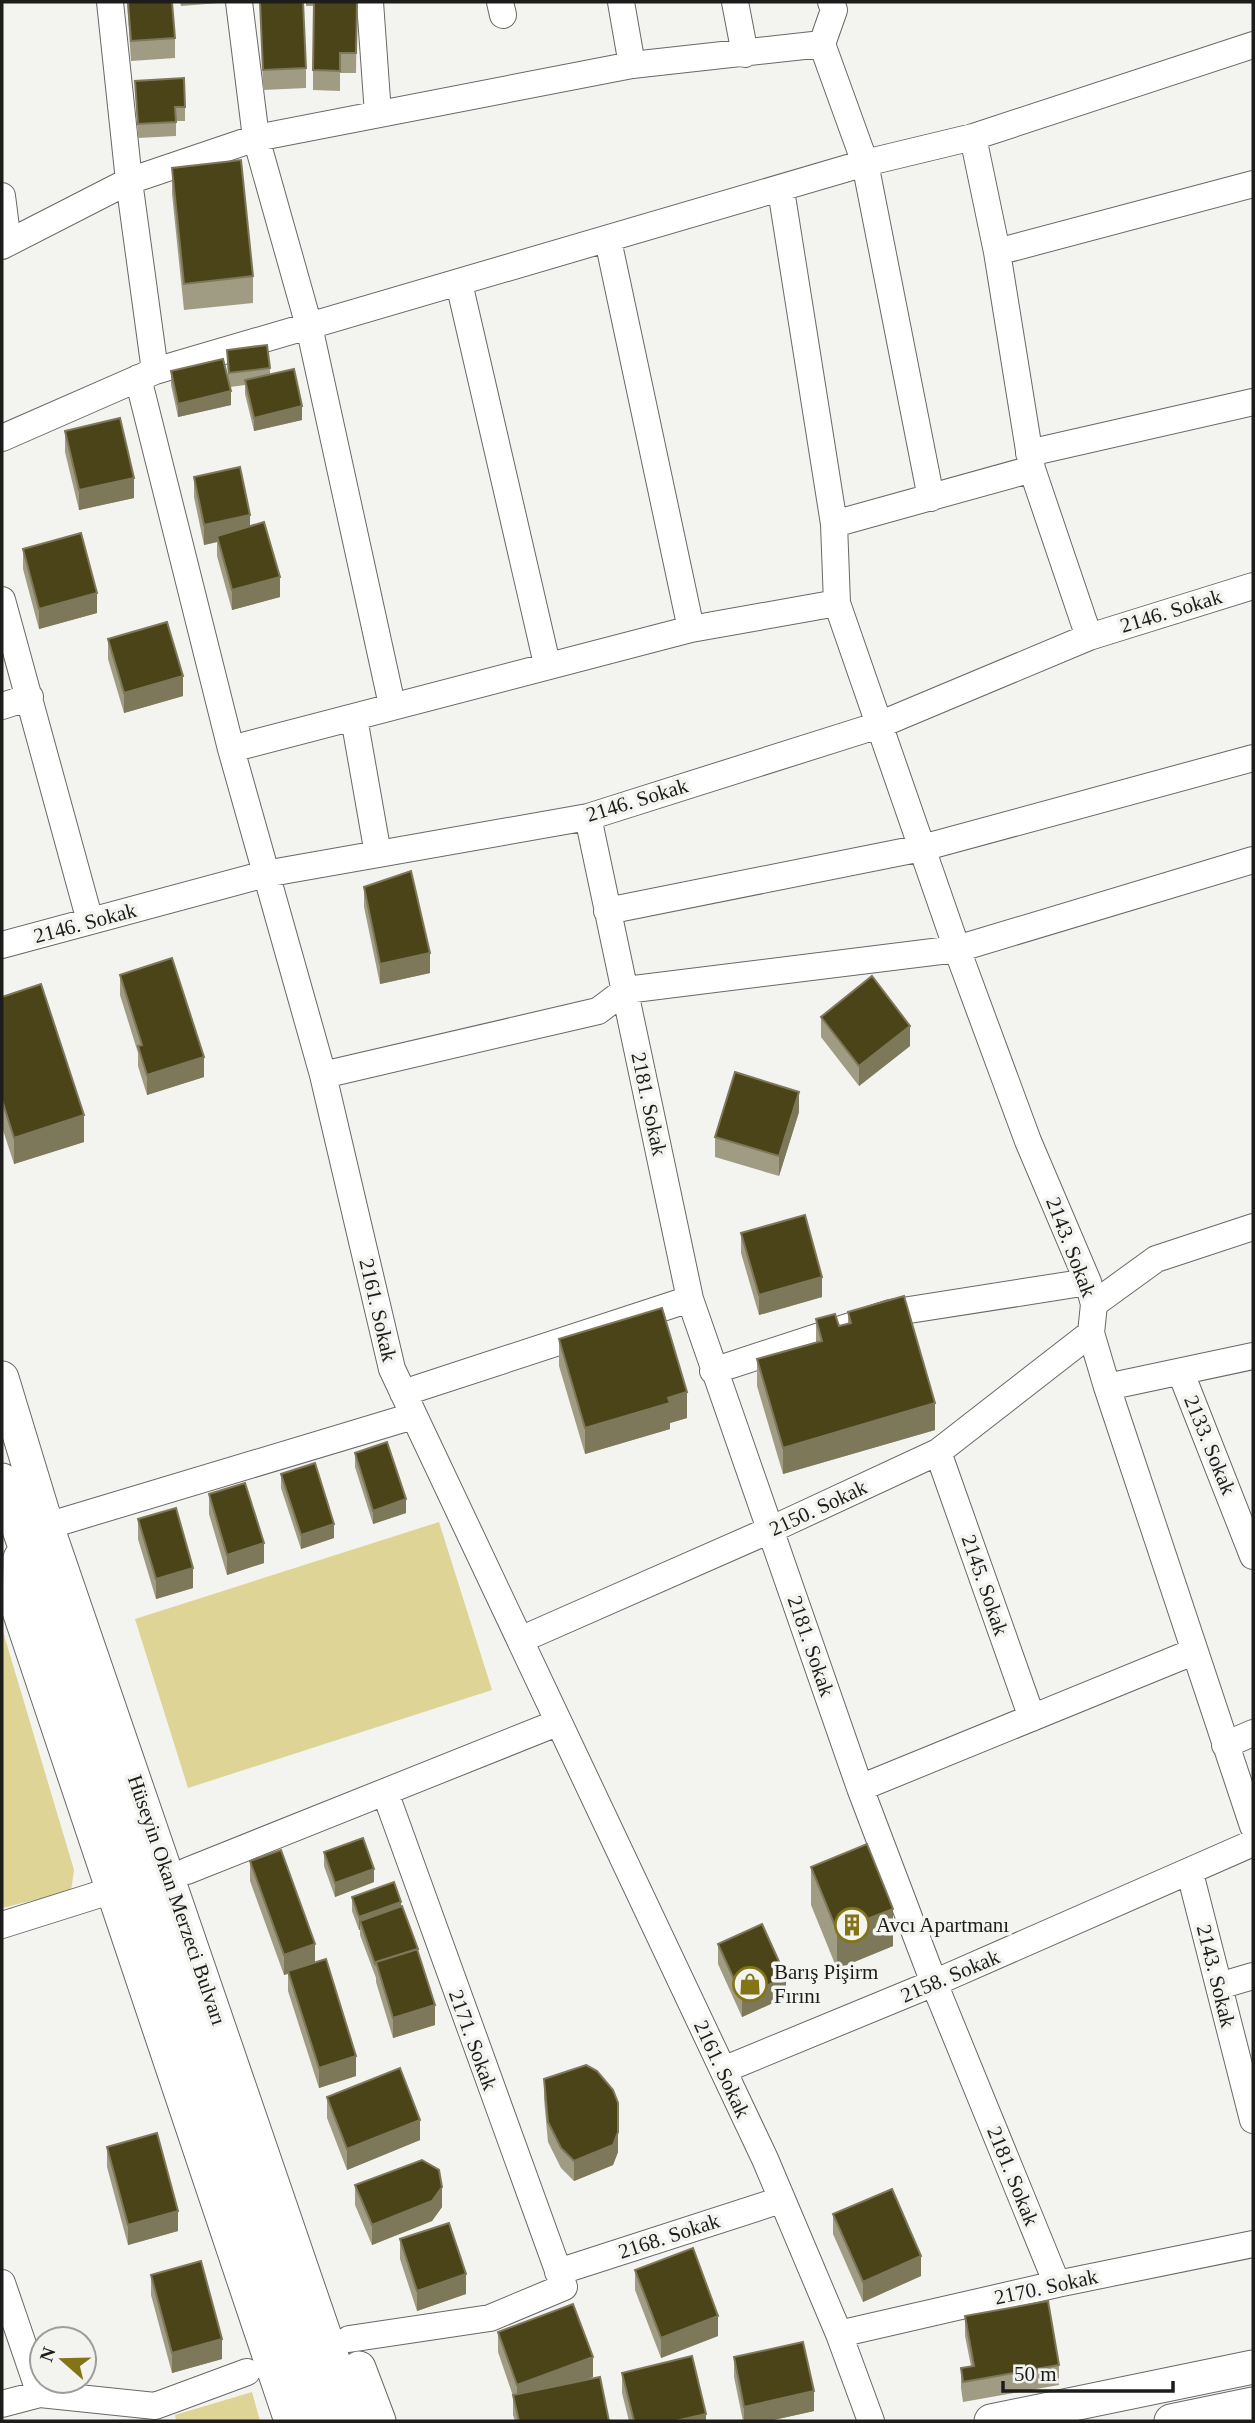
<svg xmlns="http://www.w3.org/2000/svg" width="1255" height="2423" viewBox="0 0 1255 2423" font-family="'Times New Roman',serif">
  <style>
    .park { fill: #ded495 }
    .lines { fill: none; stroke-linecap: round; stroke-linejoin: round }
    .minor-casing { stroke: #696866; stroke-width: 28 }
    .major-casing { stroke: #696866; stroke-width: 35 }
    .minor { stroke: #fff; stroke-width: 26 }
    .major { stroke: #fff; stroke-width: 33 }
    .wall { fill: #a09c84 }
    .shaded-wall { fill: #7e785a }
    .building { fill: #4c4419; stroke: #7e785a; stroke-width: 2 }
    .labels { text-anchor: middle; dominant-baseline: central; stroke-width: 7; stroke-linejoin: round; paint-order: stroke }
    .street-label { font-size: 21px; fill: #1c1c1b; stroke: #f3f3f0 }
    .poi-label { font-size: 21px; fill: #1c1c1b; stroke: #f3f3f0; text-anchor: start }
  </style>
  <rect width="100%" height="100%" fill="#f3f3f0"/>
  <!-- park -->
  <path class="park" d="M 439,1522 L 492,1690 L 188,1788 L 135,1619 Z
    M 2,1628 L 74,1870 L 71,1891 L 2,1908 Z
    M 252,2392 L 260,2421 L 176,2421 L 175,2415 Z"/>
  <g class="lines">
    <!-- minor casing -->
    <g class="minor-casing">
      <path id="minor" d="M 110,2 L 129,181 L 155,371
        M 239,2 L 256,138 L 309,326 L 392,705
        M 370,2 L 378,114
        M 500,2 L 503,15
        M 621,2 L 632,65
        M 735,2 L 745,54
        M 831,2 L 834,10 L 822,44 L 865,163 L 931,498
        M 973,137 L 997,252 L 1032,469 L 1089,637
        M 781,190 L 834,524 L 837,603 L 957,949 L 1028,1141 L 1088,1282 L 1094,1304 L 1091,1333 L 1107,1387 L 1253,1826
        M 2,196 L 8,243
        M 608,240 L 691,629
        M 2,246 L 129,181 L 256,138 L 632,65 L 822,44
        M 997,252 L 1253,184
        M 459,283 L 547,664
        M 138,378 L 231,749 L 323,1075 L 392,1369 L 765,2159 L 839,2334 L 871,2421
        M 2,438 L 155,371 L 865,163 L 973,137 L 1253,45
        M 1029,453 L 1253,402
        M 834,524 L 1032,469
        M 2,600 L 90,921
        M 2,706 L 30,697
        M 354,718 L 378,854
        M 231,749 L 691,629 L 837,603
        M 588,817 L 690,1299 L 860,1788 L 934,1983 L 1057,2284
        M 607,911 L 922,848 L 1253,758
        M 2,945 L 265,874 L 588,817 L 879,725 L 1089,637 L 1253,586
        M 323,1075 L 598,1011 L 626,990 L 957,949 L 1253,860
        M 1094,1304 L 1156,1259 L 1253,1227
        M 713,1371 L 890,1313 L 1088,1282
        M 1181,1373 L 1253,1556
        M 1107,1387 L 1253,1356
        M 403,1393 L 690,1299
        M 938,1452 L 1032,1718
        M 47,1526 L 413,1416
        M 520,1640 L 770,1530 L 938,1452 L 1091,1333
        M 1225,1745 L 1253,1733
        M 860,1788 L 1193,1652
        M 187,1871 L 557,1723
        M 1190,1873 L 1253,2120
        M 2,1925 L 113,1890
        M 1219,1986 L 1253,1976
        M 723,2070 L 934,1983 L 1253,1843
        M 558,2272 L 781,2200
        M 2,2283 L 40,2394
        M 839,2334 L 1057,2284 L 1253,2244
        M 349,2339 L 490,2318 L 564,2287 L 385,1792
        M 2,2404 L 40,2394 L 155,2406 L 247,2372"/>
    </g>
    <!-- major casing -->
    <g class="major-casing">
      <path id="major" d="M 2,1378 L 47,1526 L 354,2421
        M 2,1480 L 324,2421
        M 20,1558 L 19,1611 L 291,2421
        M 359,2368 L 379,2421
        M 991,2421 L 1253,2367
        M 1171,2421 L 1253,2404"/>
    </g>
    <!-- minor -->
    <use href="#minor" class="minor"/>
    <!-- major -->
    <use href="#major" class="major"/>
  </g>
  <!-- wall -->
  <path class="wall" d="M 127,2 L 172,2 L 175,38 L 175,58 L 131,61 Z
    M 180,2 L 219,2 L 219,3 L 181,6 Z
    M 260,2 L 306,68 L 306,88 L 263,90 Z
    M 306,2 L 357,2 L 356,73 L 340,73 L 340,91 L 313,90 L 313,6 L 306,6 Z
    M 135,81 L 185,107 L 185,121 L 176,121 L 176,136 L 138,138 Z
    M 172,168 L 253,276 L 253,303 L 184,310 L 172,194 Z
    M 227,350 L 270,368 L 270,374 L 302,420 L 254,431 L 245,394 L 245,385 L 230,387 L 231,405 L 178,417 L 171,385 L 171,371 L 229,386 L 227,364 Z
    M 65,431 L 134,498 L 79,510 L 65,452 Z
    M 194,477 L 250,527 L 280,597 L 232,610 L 217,556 L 217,542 L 204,545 L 194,497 Z
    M 23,549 L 97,613 L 39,629 L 23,569 Z
    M 108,639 L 183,696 L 124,713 L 108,659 Z
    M 364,887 L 430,973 L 380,984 L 364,907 Z
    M 120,975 L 204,1077 L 147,1095 L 138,1066 L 138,1053 L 120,995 Z
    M 2,997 L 84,1142 L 14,1164 L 2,1127 Z
    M 821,1017 L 910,1046 L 859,1086 L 821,1037 Z
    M 799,1112 L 779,1176 L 715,1157 L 715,1137 Z
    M 741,1233 L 822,1297 L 759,1315 L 741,1253 Z
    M 848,1312 L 935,1430 L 783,1474 L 757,1386 L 757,1359 L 816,1342 L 816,1319 L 839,1326 L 848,1323 Z
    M 559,1339 L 687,1418 L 670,1423 L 670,1429 L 585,1454 L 559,1366 Z
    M 355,1453 L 406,1513 L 373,1524 L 355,1467 Z
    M 281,1474 L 334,1538 L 301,1549 L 281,1488 Z
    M 209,1494 L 264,1563 L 227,1575 L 209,1514 Z
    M 138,1519 L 193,1588 L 156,1599 L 138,1539 Z
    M 324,1852 L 374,1882 L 335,1897 L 324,1866 Z
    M 250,1861 L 315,1963 L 356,2076 L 319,2088 L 288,1991 L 288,1974 L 284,1975 L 250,1881 Z
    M 811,1867 L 893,1946 L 837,1969 L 811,1905 Z
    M 352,1897 L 401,1906 L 435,2025 L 393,2038 L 376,1982 L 376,1978 L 360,1935 L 360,1930 L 359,1930 L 352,1911 Z
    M 718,1944 L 786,1997 L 742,2017 L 718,1964 Z
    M 544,2079 L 618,2152 L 613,2165 L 574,2181 L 561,2168 L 548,2142 L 544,2099 Z
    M 327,2097 L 420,2140 L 347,2170 L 327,2118 Z
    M 107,2147 L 178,2231 L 128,2245 L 107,2167 Z
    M 355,2185 L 442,2207 L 432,2221 L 372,2245 L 355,2205 Z
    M 833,2214 L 921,2276 L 863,2302 L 833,2234 Z
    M 400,2239 L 466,2294 L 417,2311 L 400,2259 Z
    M 635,2270 L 718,2336 L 661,2358 L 635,2290 Z
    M 151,2275 L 222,2359 L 172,2373 L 151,2295 Z
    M 965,2316 L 1059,2365 L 1059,2385 L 963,2402 L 961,2388 L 961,2368 L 971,2366 L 965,2336 Z
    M 498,2332 L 593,2377 L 585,2380 L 609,2421 L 515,2421 L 513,2415 L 513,2396 L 498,2352 Z
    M 734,2357 L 814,2411 L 769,2421 L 743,2421 L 734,2377 Z
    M 622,2373 L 706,2421 L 629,2421 L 622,2393 Z"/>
  <!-- shaded-wall -->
  <path class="shaded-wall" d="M 231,391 L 231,405 L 178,417 L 178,404 Z
    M 302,406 L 302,420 L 254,431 L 254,418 Z
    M 134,478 L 134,498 L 79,510 L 79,490 Z
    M 250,515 L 250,535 L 217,536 L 217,542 L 204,545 L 204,525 Z
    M 280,577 L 280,597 L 232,610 L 232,590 Z
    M 97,593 L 97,613 L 39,629 L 39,609 Z
    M 183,676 L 183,696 L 124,713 L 124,693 Z
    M 430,953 L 430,973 L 380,984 L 380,964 Z
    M 910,1026 L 910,1046 L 859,1086 L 859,1066 Z
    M 204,1057 L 204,1077 L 147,1095 L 147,1075 Z
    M 799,1092 L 799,1112 L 779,1176 L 779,1156 Z
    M 84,1115 L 84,1142 L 14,1164 L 14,1138 Z
    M 822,1277 L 822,1297 L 759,1315 L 759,1295 Z
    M 687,1392 L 687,1418 L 670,1423 L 670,1429 L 585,1454 L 585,1428 L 668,1398 Z
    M 935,1403 L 935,1430 L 783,1474 L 783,1448 Z
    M 406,1499 L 406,1513 L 373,1524 L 373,1511 Z
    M 334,1524 L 334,1538 L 301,1549 L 301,1535 Z
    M 264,1543 L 264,1563 L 227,1575 L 227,1555 Z
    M 193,1568 L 193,1588 L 156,1599 L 156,1579 Z
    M 374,1869 L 374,1882 L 335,1897 L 335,1883 Z
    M 401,1902 L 401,1915 L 360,1921 L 360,1930 L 359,1930 L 359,1917 Z
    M 893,1909 L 893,1946 L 837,1969 L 837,1931 Z
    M 315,1944 L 315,1964 L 284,1975 L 284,1955 Z
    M 786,1977 L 786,1997 L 742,2017 L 742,1997 Z
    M 435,2005 L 435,2025 L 393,2038 L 393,2018 Z
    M 356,2056 L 356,2076 L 319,2088 L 319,2068 Z
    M 420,2120 L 420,2140 L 347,2170 L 347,2149 Z
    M 618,2132 L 618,2152 L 613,2165 L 574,2181 L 574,2161 Z
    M 442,2187 L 442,2207 L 432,2221 L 372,2245 L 372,2225 Z
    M 178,2211 L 178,2231 L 128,2245 L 128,2225 Z
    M 921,2256 L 921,2276 L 863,2302 L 863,2282 Z
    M 466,2274 L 466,2294 L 417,2311 L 417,2291 Z
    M 718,2316 L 718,2336 L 661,2358 L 661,2338 Z
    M 222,2339 L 222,2359 L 172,2373 L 172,2353 Z
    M 593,2357 L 593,2377 L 517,2405 L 517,2385 Z
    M 814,2391 L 814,2411 L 769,2421 L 744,2421 L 744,2407 Z
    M 706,2414 L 706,2421 L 675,2421 Z"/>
  <!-- building -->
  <path class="building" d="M 128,2 L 172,2 L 175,38 L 131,41 Z
    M 260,2 L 303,2 L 306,68 L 263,70 Z
    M 314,2 L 357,2 L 356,53 L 340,53 L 340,71 L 313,70 Z
    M 184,78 L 185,107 L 175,107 L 176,122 L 138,124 L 135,81 Z
    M 241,160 L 253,276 L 184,284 L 172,168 Z
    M 267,345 L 270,368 L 229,373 L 227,350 Z
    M 223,359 L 231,391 L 178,404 L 171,371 Z
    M 294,369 L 302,406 L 254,418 L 245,380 Z
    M 120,418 L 134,478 L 79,490 L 65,431 Z
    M 240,467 L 250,515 L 204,525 L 194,477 Z
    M 264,522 L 280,577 L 232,590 L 217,536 Z
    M 81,533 L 97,593 L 39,609 L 23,549 Z
    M 167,622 L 183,676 L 124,693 L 108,639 Z
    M 411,871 L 430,953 L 380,964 L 364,887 Z
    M 172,958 L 204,1057 L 147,1075 L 138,1046 L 142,1045 L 120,975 Z
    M 872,976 L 910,1026 L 859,1066 L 821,1017 Z
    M 41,984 L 84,1115 L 14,1138 L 2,1100 L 2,997 Z
    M 735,1072 L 799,1092 L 779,1156 L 715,1137 Z
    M 805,1215 L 822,1277 L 759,1295 L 741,1233 Z
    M 904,1296 L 935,1403 L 783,1448 L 757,1359 L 822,1341 L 816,1319 L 835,1314 L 839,1326 L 851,1323 L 848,1312 Z
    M 662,1308 L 687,1392 L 668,1398 L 670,1403 L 585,1428 L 559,1339 Z
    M 387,1442 L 406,1499 L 373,1511 L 355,1453 Z
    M 315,1463 L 334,1524 L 301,1535 L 281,1474 Z
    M 245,1483 L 264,1543 L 227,1555 L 209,1494 Z
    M 176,1508 L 193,1568 L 156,1579 L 138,1519 Z
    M 363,1838 L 374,1869 L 335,1883 L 324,1852 Z
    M 867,1844 L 893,1909 L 837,1931 L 811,1867 Z
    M 281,1850 L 315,1944 L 284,1955 L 250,1861 Z
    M 394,1882 L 401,1902 L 359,1917 L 352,1897 Z
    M 402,1906 L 418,1949 L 376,1962 L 375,1964 L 360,1921 Z
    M 762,1924 L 786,1977 L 742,1997 L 718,1944 Z
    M 417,1949 L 435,2005 L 393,2018 L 376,1962 Z
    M 326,1959 L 356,2056 L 319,2068 L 288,1971 Z
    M 586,2065 L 597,2071 L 613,2090 L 618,2103 L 618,2132 L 613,2145 L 574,2161 L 561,2148 L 548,2122 L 544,2079 Z
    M 400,2068 L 420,2120 L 347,2149 L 327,2097 Z
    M 157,2133 L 178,2211 L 128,2225 L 107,2147 Z
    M 422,2160 L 439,2170 L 442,2187 L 432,2201 L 372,2225 L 355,2185 Z
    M 892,2189 L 921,2256 L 863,2282 L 833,2214 Z
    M 449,2223 L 466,2274 L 417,2291 L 400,2239 Z
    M 693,2248 L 718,2316 L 661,2338 L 635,2270 Z
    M 201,2261 L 222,2339 L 172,2353 L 151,2275 Z
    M 1048,2301 L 1059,2365 L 963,2382 L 961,2368 L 974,2366 L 965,2316 Z
    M 573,2304 L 593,2357 L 517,2385 L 498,2332 Z
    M 803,2342 L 814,2391 L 744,2407 L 734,2357 Z
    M 692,2356 L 706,2414 L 675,2421 L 634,2421 L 622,2373 Z
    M 600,2377 L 609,2421 L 519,2421 L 513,2395 Z"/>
  <!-- icons -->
  <defs>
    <g id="building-ring" transform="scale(1.75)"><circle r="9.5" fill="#f3f3f0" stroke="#827417" stroke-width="1.5"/><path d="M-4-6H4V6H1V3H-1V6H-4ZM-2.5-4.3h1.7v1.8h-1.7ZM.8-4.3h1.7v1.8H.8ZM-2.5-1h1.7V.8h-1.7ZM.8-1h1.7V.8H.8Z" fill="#827417"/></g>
    <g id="shop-ring" transform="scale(1.75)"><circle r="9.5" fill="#f3f3f0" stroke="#827417" stroke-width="1.5"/><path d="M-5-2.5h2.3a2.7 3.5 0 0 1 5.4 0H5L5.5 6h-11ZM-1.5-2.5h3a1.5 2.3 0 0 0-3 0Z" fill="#827417"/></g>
  </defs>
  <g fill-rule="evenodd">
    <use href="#building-ring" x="852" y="1925"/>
    <use href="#shop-ring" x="750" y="1984"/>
  </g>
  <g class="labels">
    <!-- street labels -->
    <g class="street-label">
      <text transform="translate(1171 611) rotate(-17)">2146. Sokak</text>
      <text transform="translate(637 800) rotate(-17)">2146. Sokak</text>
      <text transform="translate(85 923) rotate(-15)">2146. Sokak</text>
      <text transform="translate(649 1104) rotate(78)">2181. Sokak</text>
      <text transform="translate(1071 1247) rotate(69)">2143. Sokak</text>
      <text transform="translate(378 1310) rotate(77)">2161. Sokak</text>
      <text transform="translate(1210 1445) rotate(68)">2133. Sokak</text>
      <text transform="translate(818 1508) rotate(-25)">2150. Sokak</text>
      <text transform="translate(985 1585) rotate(71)">2145. Sokak</text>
      <text transform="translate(811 1646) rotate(71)">2181. Sokak</text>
      <text transform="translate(177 1900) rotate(71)">Hüseyin Okan Merzeci Bulvarı</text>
      <text transform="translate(950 1976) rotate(-23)">2158. Sokak</text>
      <text transform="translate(1216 1976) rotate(76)">2143. Sokak</text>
      <text transform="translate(473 2040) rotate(70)">2171. Sokak</text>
      <text transform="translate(722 2069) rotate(65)">2161. Sokak</text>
      <text transform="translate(1013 2176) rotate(68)">2181. Sokak</text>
      <text transform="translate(669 2236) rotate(-18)">2168. Sokak</text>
      <text transform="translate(1046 2287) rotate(-12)">2170. Sokak</text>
    </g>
    <!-- poi labels -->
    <g class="poi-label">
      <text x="876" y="1925">Avcı Apartmanı</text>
      <text x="774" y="1972">Barış Pişirm<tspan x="774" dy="24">Fırını</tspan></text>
    </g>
  </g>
  <!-- border -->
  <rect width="1255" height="2423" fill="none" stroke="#1c1c1b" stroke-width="7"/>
  <!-- north arrow -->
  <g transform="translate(63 2360) rotate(290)"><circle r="33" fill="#f3f3f0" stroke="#9d9d9b" stroke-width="2"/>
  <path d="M0-5L12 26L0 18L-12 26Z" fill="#827417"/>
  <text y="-10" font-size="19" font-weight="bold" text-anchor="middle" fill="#1c1c1b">N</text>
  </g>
  <!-- scale -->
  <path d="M1003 2381v10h170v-10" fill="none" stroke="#1c1c1b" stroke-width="3.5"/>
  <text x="1014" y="2381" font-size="21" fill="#1c1c1b" stroke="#f3f3f0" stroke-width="5" paint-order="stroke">50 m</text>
</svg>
